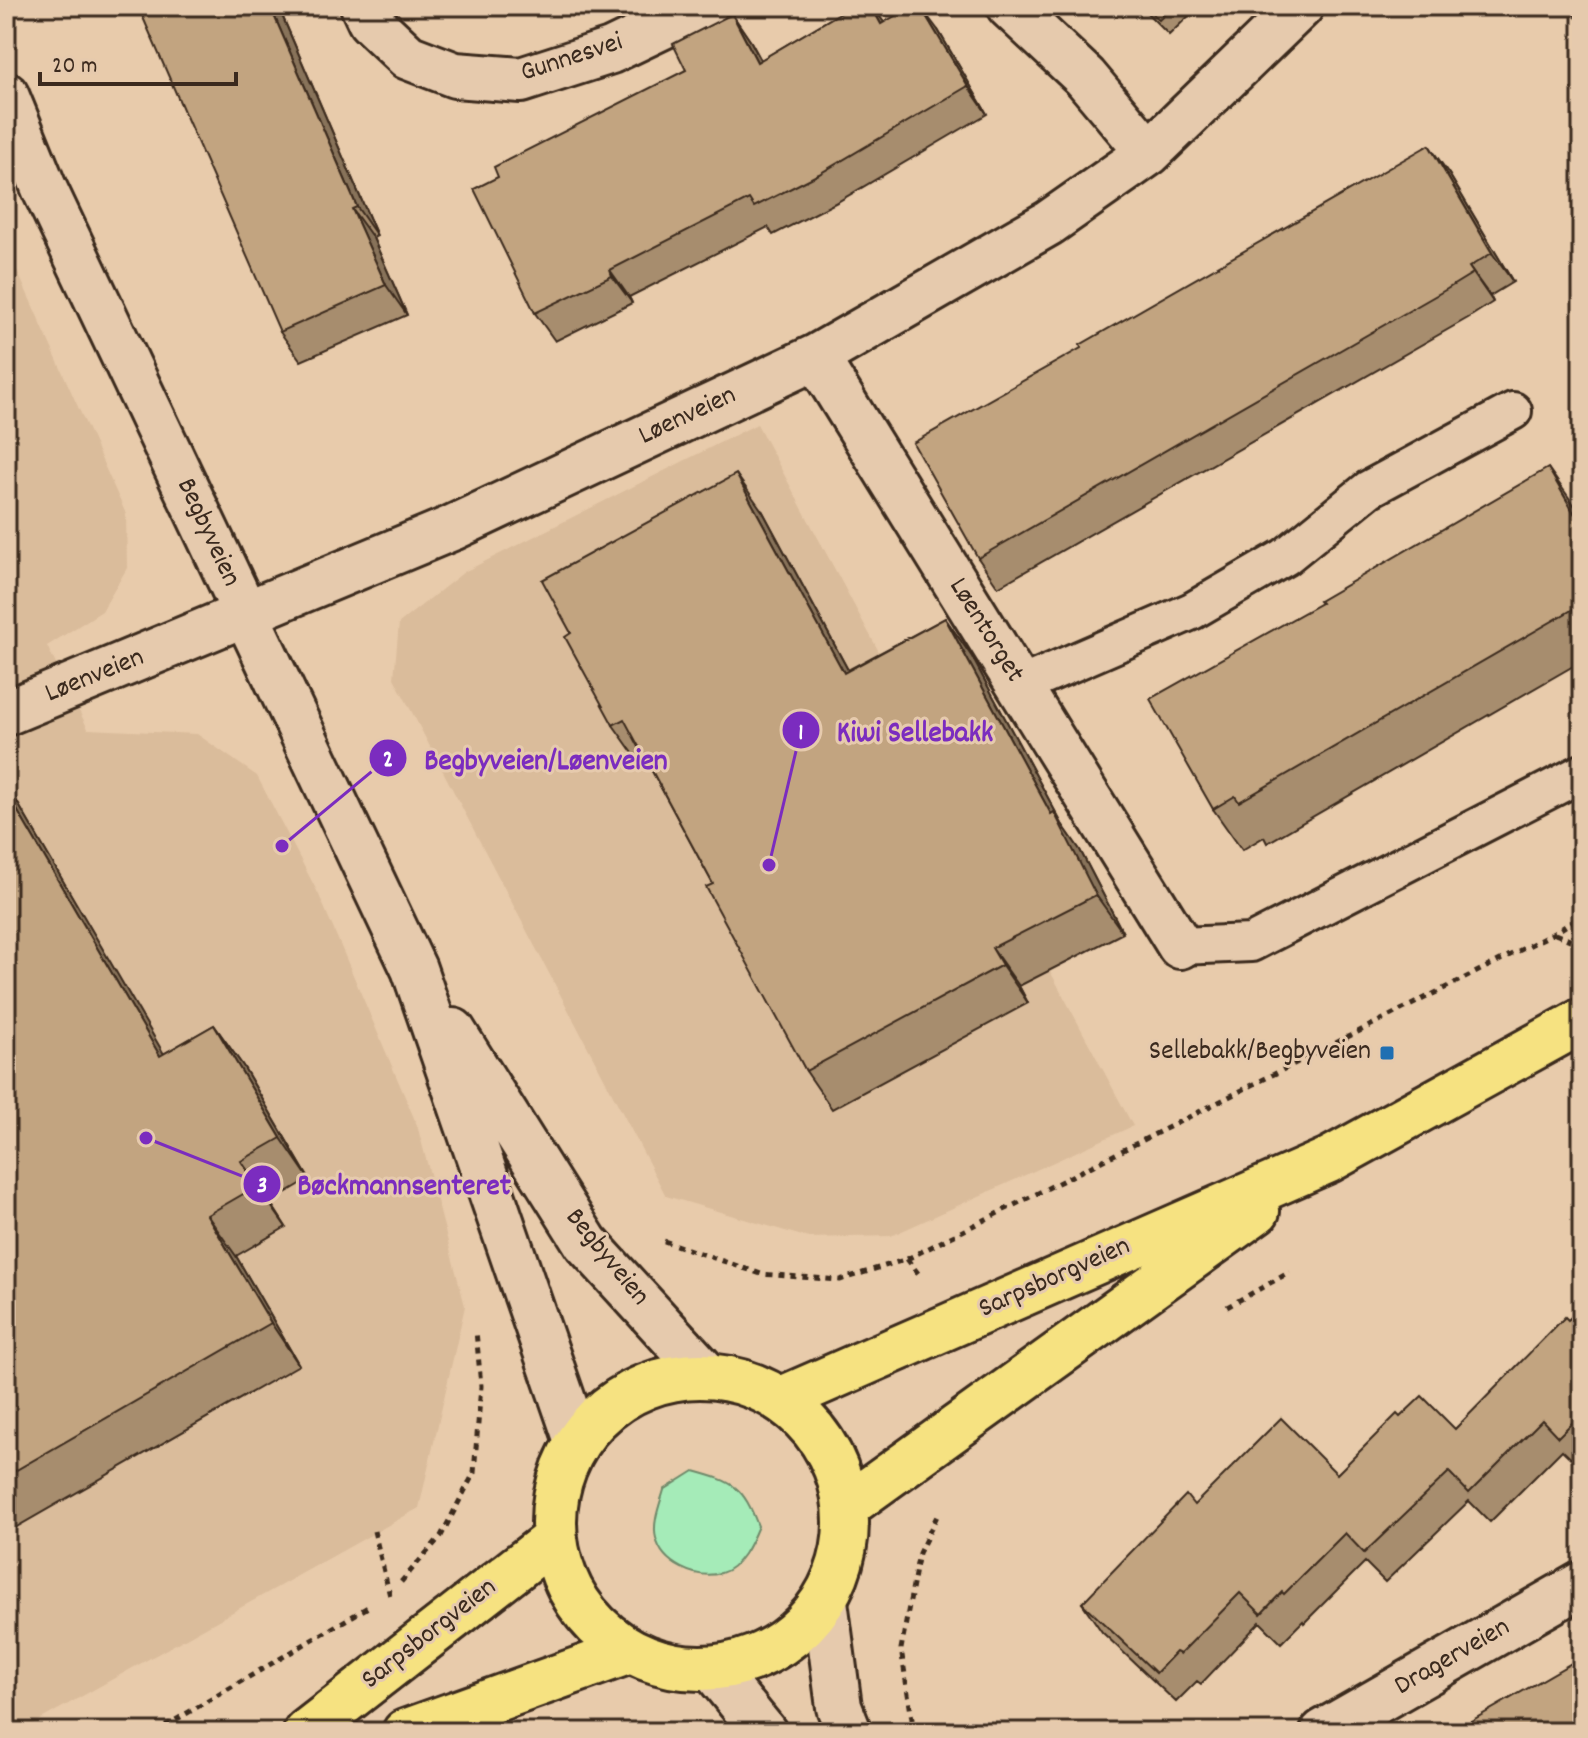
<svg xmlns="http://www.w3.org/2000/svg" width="1588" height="1738" viewBox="0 0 1588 1738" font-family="Dekko,sans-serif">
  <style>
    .built { fill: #dabc9b }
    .green { fill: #a5ebb8; stroke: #708a6b; stroke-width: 2 }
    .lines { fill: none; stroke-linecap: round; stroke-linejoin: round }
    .lane-casing { stroke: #3b2a1e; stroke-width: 42 }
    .street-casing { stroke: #3b2a1e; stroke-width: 50 }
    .secondary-casing { stroke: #3b2a1e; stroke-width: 50 }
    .highway-casing { stroke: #3b2a1e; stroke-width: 50 }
    .path { stroke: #3b2a1e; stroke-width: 5; stroke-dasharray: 6 6; stroke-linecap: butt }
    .lane { stroke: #e6caad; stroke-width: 36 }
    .street { stroke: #e6caad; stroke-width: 44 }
    .secondary { stroke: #e6caad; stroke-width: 44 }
    .highway { stroke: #f6e281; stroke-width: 44 }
    .wall { fill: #a78d6e; stroke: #3b2a1e; stroke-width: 2 }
    .shaded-wall { fill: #88735a; stroke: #3b2a1e; stroke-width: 2 }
    .building { fill: #c2a480; stroke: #3b2a1e; stroke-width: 2 }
    .poi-dot { fill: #1f6fb2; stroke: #e6caad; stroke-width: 3 }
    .labels { text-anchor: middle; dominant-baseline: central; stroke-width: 6; stroke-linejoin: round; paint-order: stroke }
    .street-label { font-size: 28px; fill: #3b2a1e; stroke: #e6caad }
    .poi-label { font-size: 28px; fill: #3b2a1e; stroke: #e6caad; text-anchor: end }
    .leader { fill: none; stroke: #7b2cbf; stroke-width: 3 }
    .callout-dot { fill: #7b2cbf; stroke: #e6caad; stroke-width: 3 }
    .mark-label { font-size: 24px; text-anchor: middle; font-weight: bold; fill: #fff }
    .callout-label { font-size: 30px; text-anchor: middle; font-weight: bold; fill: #7b2cbf; stroke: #e6caad; stroke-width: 6; stroke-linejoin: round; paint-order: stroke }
  </style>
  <rect width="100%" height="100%" fill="#e8cbab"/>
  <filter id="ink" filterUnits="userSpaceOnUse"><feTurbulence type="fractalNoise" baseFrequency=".0125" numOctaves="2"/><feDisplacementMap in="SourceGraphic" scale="16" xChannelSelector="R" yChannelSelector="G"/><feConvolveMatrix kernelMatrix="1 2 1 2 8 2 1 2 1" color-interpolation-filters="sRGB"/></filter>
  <g filter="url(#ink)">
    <!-- built -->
    <path class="built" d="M 6,246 L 126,514 L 127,568 L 102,611 L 47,646 L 88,729 L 197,734 L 257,776 L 319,895 L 417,1125 L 465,1306 L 419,1508 L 18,1732 L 6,1732 Z
      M 757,424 L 1133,1126 L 891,1236 L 809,1238 L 666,1196 L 394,678 L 399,623 L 464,572 Z"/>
    <!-- green -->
    <path class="green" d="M 694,1471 C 734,1482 743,1486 758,1526 C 751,1543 740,1568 721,1573 C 696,1580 662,1564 656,1538 C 652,1523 660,1504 664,1490 Z"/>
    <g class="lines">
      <!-- lane casing -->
      <g class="lane-casing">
        <path id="lane" d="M 1019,686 L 1192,611 L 1285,557 L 1369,489 L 1513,411
          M 1180,946 L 1251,943 L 1582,773"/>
      </g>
      <!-- street casing -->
      <g class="street-casing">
        <path id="street" d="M 363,6 L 370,21 L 408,57 L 455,75 L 521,80 L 611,51 L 705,6
          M 1009,6 L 1085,77 L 1149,153
          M 816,357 L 1180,946
          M 6,713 L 452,528 L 816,357 L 1049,223 L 1149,153 L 1301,6
          M 1323,1732 L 1582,1584"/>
      </g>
      <!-- secondary casing -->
      <g class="secondary-casing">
        <path id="secondary" d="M 6,95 L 44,188 L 414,969 L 577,1441
          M 453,1031 L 586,1243 L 707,1375
          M 825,1601 L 839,1707 L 849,1732
          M 712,1668 L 764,1732"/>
      </g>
      <!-- highway casing -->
      <g class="highway-casing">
        <path id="highway" d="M554 1522a146 146 0 1 1 292 0a146 146 0 1 1-292 0Z
          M 782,1399 L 1329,1160 L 1582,1021
          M 847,1506 L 1257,1211
          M 306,1732 L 554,1539
          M 405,1732 L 630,1651"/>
      </g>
      <!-- path -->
      <path class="path" d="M 1555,934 L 1582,945
        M 664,1241 L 761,1274 L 840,1280 L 907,1259 L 1554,933 L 1582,916
        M 907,1259 L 921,1277
        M 1227,1307 L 1290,1272
        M 374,1531 L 390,1596
        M 401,1582 L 441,1536 L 474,1473 L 481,1386 L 476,1331
        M 155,1732 L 368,1607
        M 914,1732 L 901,1649 L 919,1553 L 939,1512"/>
      <!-- lane -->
      <use href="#lane" class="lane"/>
      <!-- street -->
      <use href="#street" class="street"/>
      <!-- secondary -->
      <use href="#secondary" class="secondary"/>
      <!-- highway -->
      <use href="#highway" class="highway"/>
    </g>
    <!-- wall -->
    <path class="wall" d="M 278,6 L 377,236 L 373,238 L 407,315 L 301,361 L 280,332 Z
      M 852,6 L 872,6 L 884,23 L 938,30 L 987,114 L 839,201 L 773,235 L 768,227 L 629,297 L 632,303 L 555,341 L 535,313 L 498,177 L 686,70 L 732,14 L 751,42 L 761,60 Z
      M 1140,6 L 1199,6 L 1169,35 Z
      M 1565,6 L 1582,6 L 1582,23 Z
      M 1449,174 L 1513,282 L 1490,296 L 1493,302 L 1468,318 L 998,587 L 978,558 L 1081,348 Z
      M 1577,509 L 1582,518 L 1582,661 L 1267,843 L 1264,837 L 1242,850 L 1213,809 Z
      M 763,512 L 848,670 L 945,618 L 972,657 L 1062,824 L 1080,850 L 1123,933 L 1019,986 L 1028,1003 L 832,1109 L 806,1071 L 713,884 L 646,760 L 640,763 L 613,725 Z
      M 6,784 L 13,795 L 163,1054 L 214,1025 L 243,1066 L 309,1179 L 270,1202 L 286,1227 L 236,1256 L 299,1365 L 6,1533 Z
      M 1582,1307 L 1582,1462 L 1579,1466 L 1562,1450 L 1490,1522 L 1469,1501 L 1385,1582 L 1365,1562 L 1304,1623 L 1303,1621 L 1281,1643 L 1260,1622 L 1201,1684 L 1197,1681 L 1176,1702 L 1102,1632 L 1082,1603 L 1194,1505 L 1337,1474 L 1400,1417 L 1455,1429 Z"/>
    <!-- shaded-wall -->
    <path class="shaded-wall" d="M 270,6 L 278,6 L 377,236 L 357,207 Z
      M 871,6 L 872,6 L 886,25 L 881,24 Z
      M 920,6 L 938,30 L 987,114 L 968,86 Z
      M 732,14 L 751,42 L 776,90 L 757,62 Z
      M 1429,145 L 1449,174 L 1513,282 L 1492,253 Z
      M 352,209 L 373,238 L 407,315 L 386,285 Z
      M 1469,267 L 1490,296 L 1493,302 L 1473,273 Z
      M 610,270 L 629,297 L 632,303 L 612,276 Z
      M 1548,468 L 1577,509 L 1582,518 L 1582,527 Z
      M 736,474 L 763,512 L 870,711 L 844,673 Z
      M 945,618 L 972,657 L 1062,824 L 1080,850 L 1123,933 L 1096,895 L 1051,814 Z
      M 6,784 L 13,795 L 189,1097 L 160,1056 L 6,791 Z
      M 992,948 L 1019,986 L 1028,1003 L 1002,965 Z
      M 214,1025 L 243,1066 L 309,1179 L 281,1138 Z
      M 241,1161 L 270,1202 L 286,1227 L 257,1186 Z
      M 207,1215 L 236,1256 L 299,1365 L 271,1323 Z"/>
    <!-- building -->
    <path class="building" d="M 138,6 L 270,6 L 357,207 L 352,209 L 386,285 L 280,332 Z
      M 852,6 L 871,6 L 881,24 L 912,6 L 920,6 L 968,86 L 819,174 L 754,207 L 749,199 L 610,270 L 612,276 L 535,313 L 474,189 L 498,177 L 494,167 L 686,70 L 673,44 L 732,14 L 757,62 Z
      M 1145,6 L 1173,6 L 1159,20 Z
      M 1429,145 L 1492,253 L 1469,267 L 1473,273 L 1447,289 L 978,558 L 913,443 L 1081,348 L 1080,345 Z
      M 1548,468 L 1582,527 L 1582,604 L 1239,802 L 1235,796 L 1213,809 L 1150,699 L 1321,603 L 1319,601 Z
      M 736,474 L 844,673 L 945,618 L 1051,814 L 1054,812 L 1096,895 L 992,948 L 1002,965 L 806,1071 L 706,887 L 713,884 L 624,719 L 613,725 L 565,637 L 571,633 L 542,580 Z
      M 6,791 L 160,1056 L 214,1025 L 281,1138 L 241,1161 L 257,1186 L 207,1215 L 271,1323 L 6,1476 Z
      M 1582,1307 L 1582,1413 L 1558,1437 L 1542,1420 L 1469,1493 L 1449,1472 L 1364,1553 L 1345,1533 L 1284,1594 L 1282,1592 L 1261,1614 L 1240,1593 L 1180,1654 L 1176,1652 L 1156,1673 L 1082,1603 L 1186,1495 L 1194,1505 L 1281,1418 L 1337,1474 L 1397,1414 L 1400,1417 L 1422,1396 L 1455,1429 L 1565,1317 L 1568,1320 Z
      M 1582,1657 L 1582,1732 L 1452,1732 Z"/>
  </g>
  <!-- markers -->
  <rect class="poi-dot" x="1379" y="1045" width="16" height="16" rx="4"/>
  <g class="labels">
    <!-- street labels -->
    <g class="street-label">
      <text transform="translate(572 59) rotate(-18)">Gunnesvei</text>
      <text transform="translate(688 417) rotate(-25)">Løenveien</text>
      <text transform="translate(207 533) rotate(65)">Begbyveien</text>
      <text transform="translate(985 631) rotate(58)">Løentorget</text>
      <text transform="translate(95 677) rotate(-22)">Løenveien</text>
      <text transform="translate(606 1258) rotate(51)">Begbyveien</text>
      <text transform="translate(1055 1279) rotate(-24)">Sarpsborgveien</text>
      <text transform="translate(430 1635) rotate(-38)">Sarpsborgveien</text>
      <text transform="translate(1453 1658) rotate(-30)">Dragerveien</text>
    </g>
    <!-- poi labels -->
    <g class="poi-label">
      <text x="1371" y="1053">Sellebakk/Begbyveien</text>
    </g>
  </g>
  <!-- callouts -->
  <path class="leader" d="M769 865L801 730M282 846L388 758M146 1138L262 1184"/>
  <g class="callout-dot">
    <circle cx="769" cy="865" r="8"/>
    <circle cx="282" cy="846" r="8"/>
    <circle cx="146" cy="1138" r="8"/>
    <circle cx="801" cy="730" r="20"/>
    <circle cx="388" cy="758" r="20"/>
    <circle cx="262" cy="1184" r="20"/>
  </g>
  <g class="mark-label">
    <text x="801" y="739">1</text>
    <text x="388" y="766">2</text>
    <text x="262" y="1192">3</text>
  </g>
  <g class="callout-label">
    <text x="915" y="741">Kiwi Sellebakk</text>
    <text x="546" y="769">Begbyveien/Løenveien</text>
    <text x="404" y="1194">Bøckmannsenteret</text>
  </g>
  <!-- margin -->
  <rect width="1588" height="1738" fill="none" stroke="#e6caad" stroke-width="32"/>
  <rect x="16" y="16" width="1556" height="1706" fill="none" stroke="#3b2a1e" stroke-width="3" filter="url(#ink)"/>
  <!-- scale -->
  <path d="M40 72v12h196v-12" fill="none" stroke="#3b2a1e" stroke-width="4"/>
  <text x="52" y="72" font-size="24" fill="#3b2a1e" stroke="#e6caad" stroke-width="6" paint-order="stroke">20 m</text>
</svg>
